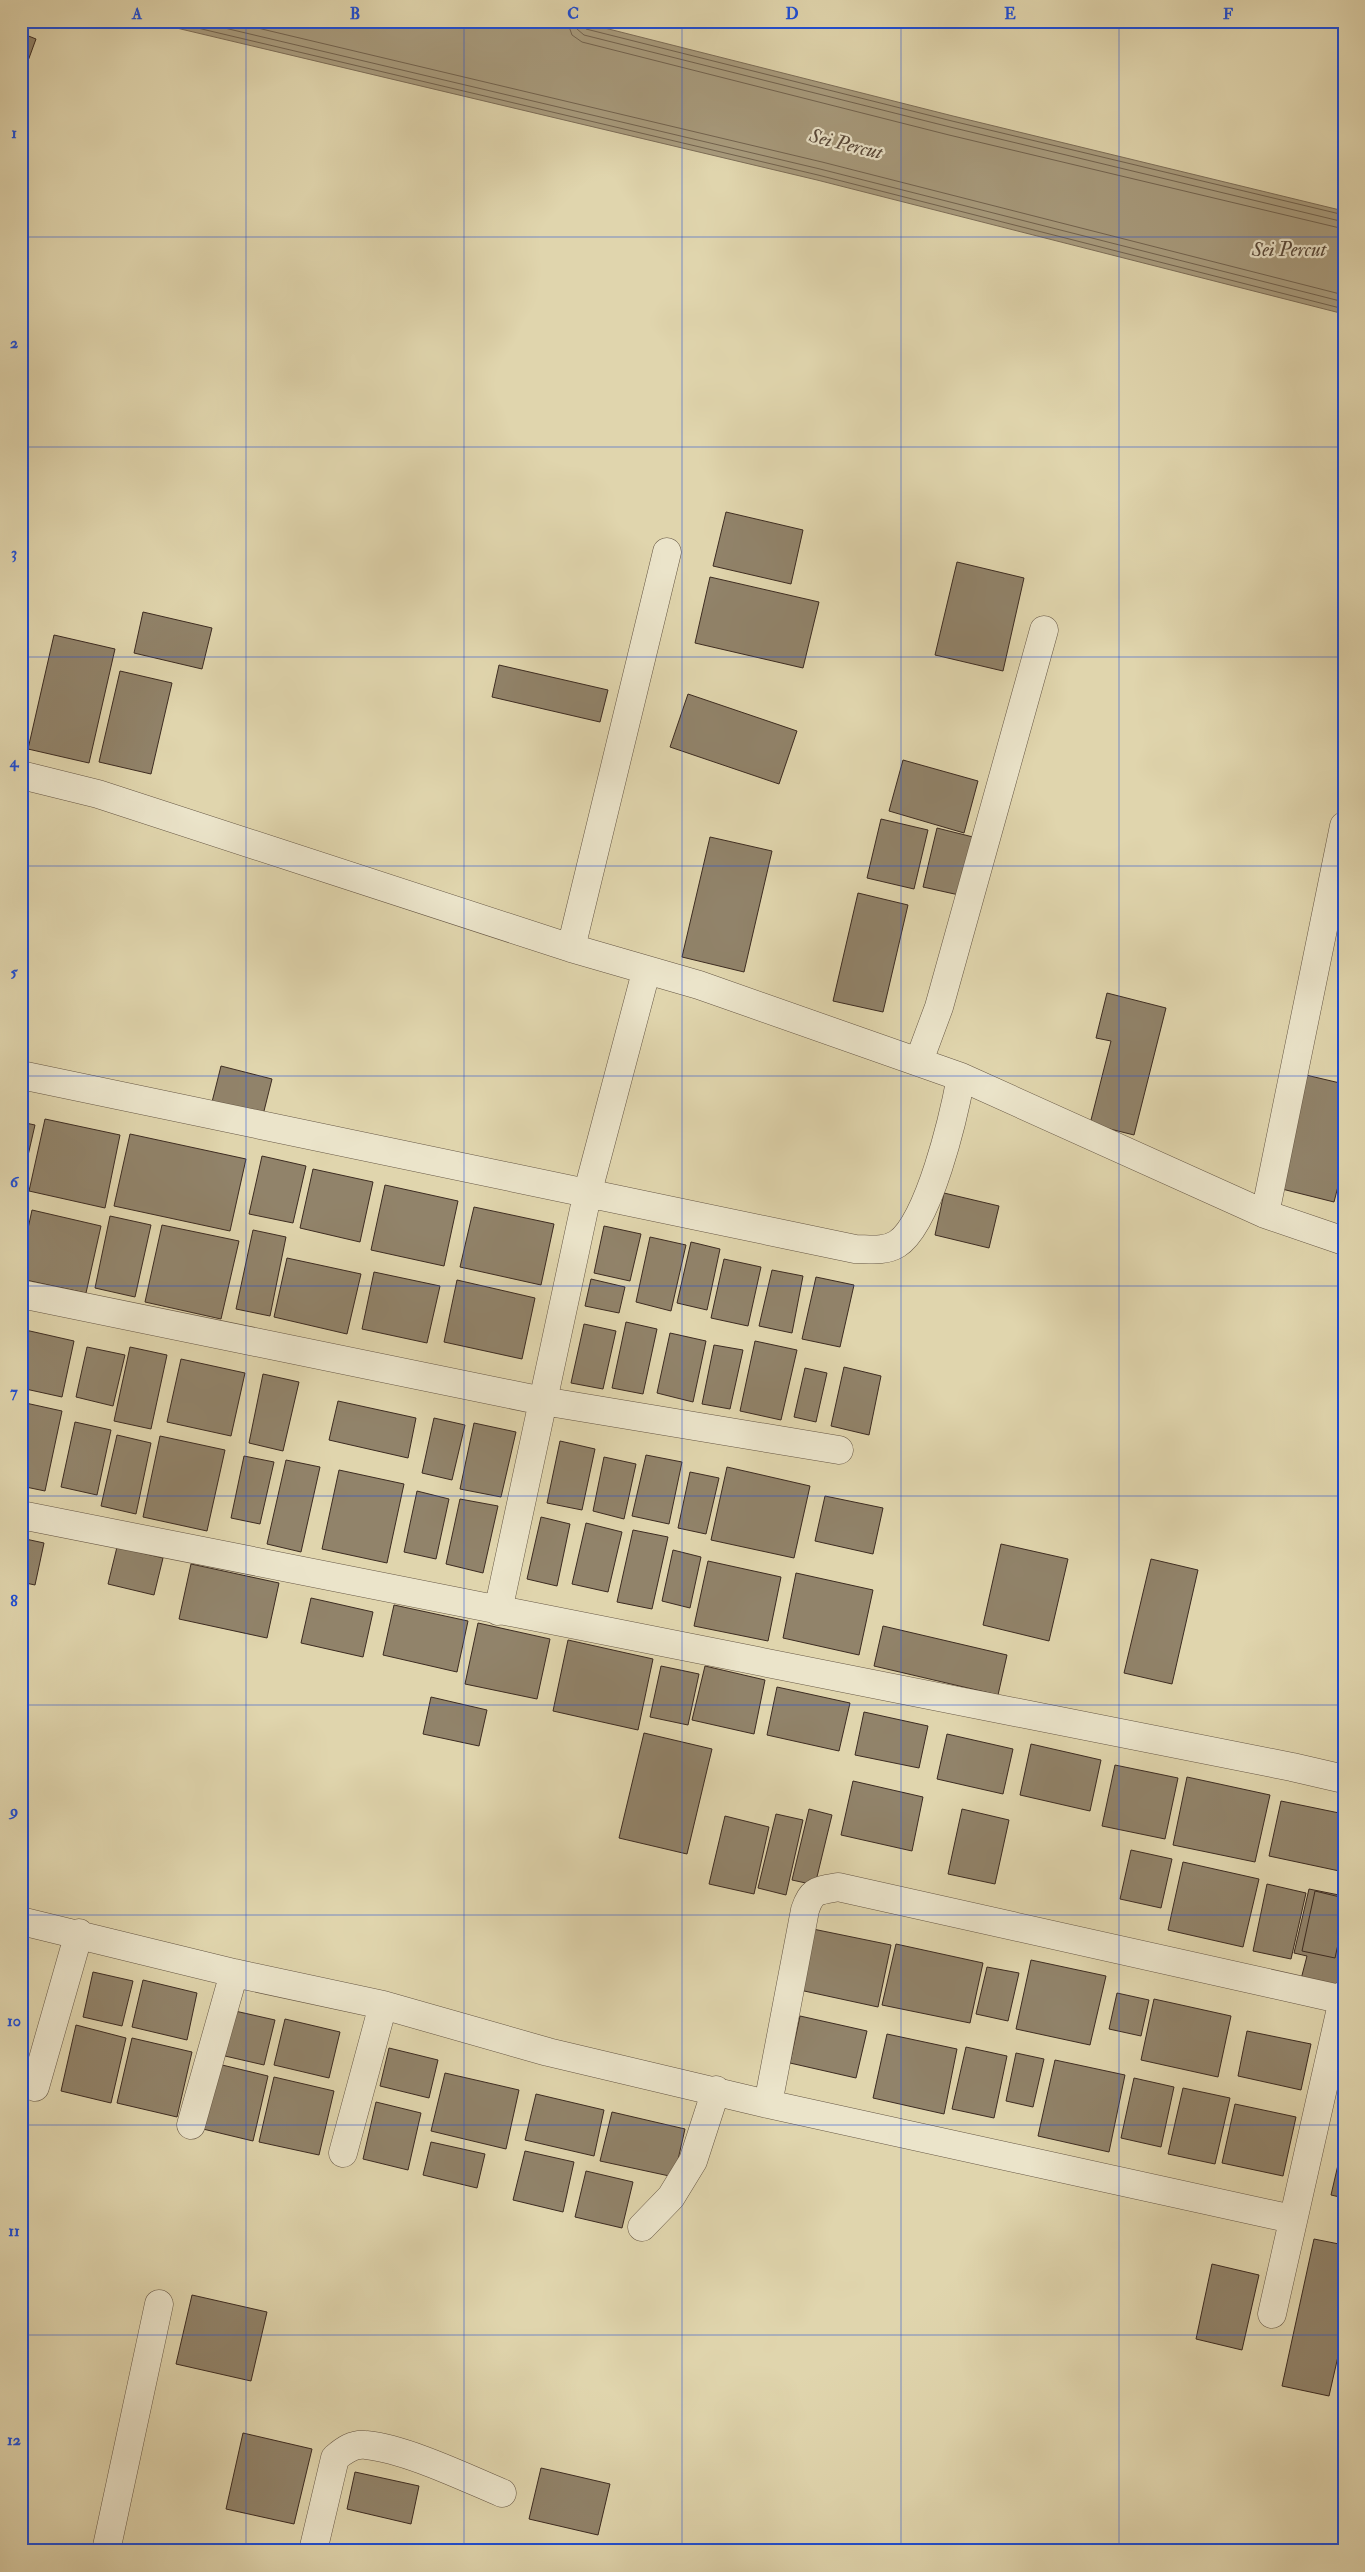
<svg xmlns="http://www.w3.org/2000/svg" width="1365" height="2572" viewBox="0 0 1365 2572" font-family="'IM FELL Double Pica',serif">
  <style>
    .water { fill: #a89b7d; stroke: #7d6e58 }
    .lines { fill: none; stroke-linecap: round; stroke-linejoin: round }
    .shore { stroke: #72634f; stroke-width: 1 }
    .building { fill: #91836a; stroke: #3c2b21 }
    .minor-casing { stroke: #655644; stroke-width: 29 }
    .minor { stroke: #ebe4ca; stroke-width: 28 }
    .grid { fill: none; stroke: #1d4ed8; stroke-width: 1; stroke-opacity: 0.55 }
    .labels { text-anchor: middle; dominant-baseline: central; stroke-width: 4.5; stroke-linejoin: round; paint-order: stroke }
    .water-label { font-size: 20px; font-style: italic; fill: #574738; stroke: #ebe4ca }
    .neatline { fill: none; stroke: #1d4ed8; stroke-width: 2 }
    .grid-label { font-size: 16px; text-anchor: middle; font-weight: bold; fill: #1d4ed8 }
  </style>
  <rect width="100%" height="100%" fill="#e0d5ad"/>
  <filter id="stains"><feTurbulence type="fractalNoise" baseFrequency=".004" numOctaves="4"/><feColorMatrix values="0 0 0 0 .2 0 0 0 0 .09 0 0 0 0 .02 0 0 0 .5 -.17"/></filter>
  <radialGradient id="worn" r=".72"><stop offset=".6" stop-color="#630" stop-opacity="0"/><stop offset="1" stop-color="#630" stop-opacity=".3"/></radialGradient>
  <!-- water -->
  <path class="water" d="M 147,21 L 577,21 L 953,116 L 1344,211 L 1344,314 L 817,180 Z"/>
  <g class="lines">
    <!-- shore -->
    <path class="shore" d="M 168,21 L 818,175 L 1344,309
      M 195,21 L 820,169 L 1344,302
      M 228,21 L 822,162 L 1344,295
      M 567,21 L 572,35 L 582,42 L 949,135 L 1344,229
      M 575,21 L 577,29 L 584,35 L 950,127 L 1344,222
      M 581,21 L 586,29 L 952,121 L 1344,215"/>
  </g>
  <!-- building -->
  <path class="building" d="M 21,33 L 36,39 L 21,80 Z
    M 726,512 L 803,530 L 791,584 L 713,566 Z
    M 957,562 L 1024,578 L 1003,671 L 935,655 Z
    M 710,577 L 819,602 L 803,668 L 695,643 Z
    M 143,612 L 212,628 L 202,669 L 134,653 Z
    M 54,635 L 115,649 L 89,763 L 28,749 Z
    M 499,665 L 608,690 L 600,722 L 492,697 Z
    M 120,671 L 172,683 L 151,774 L 99,762 Z
    M 688,694 L 797,731 L 779,784 L 670,747 Z
    M 903,760 L 978,781 L 964,833 L 889,811 Z
    M 1344,778 L 1344,802 L 1338,801 Z
    M 881,819 L 928,830 L 914,889 L 867,878 Z
    M 937,828 L 973,837 L 959,895 L 923,887 Z
    M 710,837 L 772,851 L 744,972 L 682,957 Z
    M 858,893 L 908,905 L 883,1012 L 833,1001 Z
    M 1107,993 L 1166,1008 L 1134,1135 L 1090,1124 L 1111,1041 L 1096,1038 Z
    M 221,1066 L 272,1079 L 263,1115 L 212,1102 Z
    M 1306,1075 L 1344,1084 L 1344,1163 L 1334,1202 L 1278,1188 Z
    M 45,1119 L 120,1135 L 105,1208 L 29,1191 Z
    M 21,1122 L 35,1125 L 21,1186 Z
    M 130,1134 L 246,1159 L 230,1231 L 114,1206 Z
    M 262,1156 L 306,1166 L 293,1223 L 249,1214 Z
    M 313,1169 L 373,1182 L 360,1242 L 300,1228 Z
    M 385,1185 L 458,1201 L 444,1266 L 371,1250 Z
    M 944,1193 L 999,1206 L 989,1248 L 935,1235 Z
    M 474,1207 L 554,1224 L 541,1285 L 460,1267 Z
    M 32,1210 L 101,1226 L 86,1293 L 21,1279 L 21,1261 Z
    M 110,1216 L 151,1225 L 135,1297 L 95,1288 Z
    M 162,1225 L 239,1241 L 221,1319 L 145,1302 Z
    M 604,1226 L 641,1234 L 630,1281 L 594,1273 Z
    M 253,1230 L 286,1237 L 270,1316 L 236,1309 Z
    M 650,1237 L 686,1245 L 671,1311 L 636,1302 Z
    M 691,1242 L 720,1249 L 707,1310 L 677,1303 Z
    M 287,1258 L 361,1274 L 347,1334 L 274,1317 Z
    M 724,1259 L 761,1267 L 748,1326 L 711,1318 Z
    M 772,1270 L 803,1276 L 792,1333 L 759,1326 Z
    M 374,1272 L 440,1286 L 427,1343 L 362,1329 Z
    M 816,1277 L 854,1285 L 840,1347 L 802,1339 Z
    M 591,1279 L 625,1287 L 619,1313 L 585,1306 Z
    M 457,1280 L 535,1298 L 522,1359 L 444,1342 Z
    M 626,1322 L 657,1329 L 643,1394 L 612,1388 Z
    M 584,1324 L 616,1331 L 603,1389 L 571,1383 Z
    M 21,1329 L 74,1341 L 62,1397 L 21,1388 Z
    M 670,1333 L 706,1341 L 693,1402 L 657,1393 Z
    M 755,1341 L 797,1350 L 781,1420 L 740,1411 Z
    M 714,1345 L 743,1350 L 730,1409 L 702,1404 Z
    M 87,1347 L 125,1355 L 113,1406 L 76,1397 Z
    M 130,1347 L 167,1355 L 151,1429 L 114,1421 Z
    M 181,1359 L 245,1373 L 231,1436 L 167,1422 Z
    M 844,1367 L 881,1376 L 869,1435 L 831,1426 Z
    M 805,1368 L 827,1373 L 816,1422 L 794,1417 Z
    M 263,1374 L 299,1382 L 283,1451 L 249,1443 Z
    M 338,1401 L 416,1418 L 408,1458 L 329,1440 Z
    M 21,1402 L 62,1411 L 45,1491 L 21,1486 Z
    M 434,1418 L 465,1425 L 452,1480 L 422,1473 Z
    M 75,1422 L 111,1430 L 97,1495 L 61,1487 Z
    M 474,1423 L 516,1432 L 501,1497 L 460,1489 Z
    M 117,1435 L 151,1443 L 136,1514 L 101,1506 Z
    M 160,1436 L 225,1450 L 207,1531 L 143,1517 Z
    M 560,1441 L 595,1449 L 582,1510 L 547,1503 Z
    M 646,1455 L 682,1462 L 669,1524 L 632,1516 Z
    M 244,1456 L 274,1462 L 260,1524 L 231,1518 Z
    M 604,1457 L 636,1464 L 624,1519 L 593,1511 Z
    M 286,1460 L 320,1467 L 301,1552 L 267,1544 Z
    M 727,1467 L 810,1486 L 794,1558 L 711,1540 Z
    M 339,1470 L 404,1484 L 387,1563 L 322,1549 Z
    M 690,1472 L 719,1478 L 706,1534 L 678,1528 Z
    M 417,1491 L 449,1499 L 436,1559 L 404,1552 Z
    M 825,1496 L 883,1508 L 873,1554 L 815,1541 Z
    M 460,1499 L 498,1506 L 483,1573 L 446,1564 Z
    M 541,1517 L 570,1524 L 557,1586 L 527,1579 Z
    M 586,1523 L 622,1532 L 608,1592 L 572,1584 Z
    M 633,1530 L 668,1537 L 652,1609 L 617,1602 Z
    M 21,1538 L 44,1543 L 35,1585 L 21,1582 Z
    M 1001,1544 L 1068,1559 L 1049,1641 L 983,1625 Z
    M 117,1547 L 163,1558 L 154,1595 L 108,1584 Z
    M 673,1550 L 701,1557 L 690,1608 L 662,1601 Z
    M 1151,1559 L 1198,1570 L 1172,1684 L 1124,1673 Z
    M 708,1561 L 781,1577 L 768,1641 L 694,1626 Z
    M 191,1564 L 279,1583 L 267,1638 L 179,1619 Z
    M 796,1573 L 873,1590 L 859,1655 L 783,1638 Z
    M 311,1598 L 373,1612 L 363,1657 L 301,1643 Z
    M 394,1605 L 468,1621 L 457,1672 L 383,1655 Z
    M 478,1623 L 550,1639 L 537,1699 L 465,1684 Z
    M 883,1626 L 1007,1655 L 998,1695 L 874,1666 Z
    M 568,1640 L 653,1659 L 638,1730 L 553,1711 Z
    M 661,1666 L 699,1674 L 688,1725 L 650,1717 Z
    M 705,1666 L 765,1680 L 754,1734 L 692,1720 Z
    M 777,1687 L 850,1703 L 839,1751 L 767,1735 Z
    M 431,1697 L 487,1710 L 479,1746 L 423,1734 Z
    M 864,1712 L 928,1726 L 919,1768 L 855,1755 Z
    M 644,1733 L 712,1749 L 687,1854 L 619,1838 Z
    M 947,1734 L 1013,1749 L 1003,1794 L 937,1779 Z
    M 1031,1744 L 1101,1760 L 1090,1811 L 1020,1795 Z
    M 1115,1765 L 1178,1778 L 1165,1839 L 1102,1826 Z
    M 1187,1777 L 1270,1795 L 1255,1862 L 1173,1845 Z
    M 853,1781 L 923,1797 L 912,1851 L 841,1835 Z
    M 1281,1801 L 1344,1814 L 1344,1872 L 1269,1856 Z
    M 809,1809 L 832,1815 L 815,1885 L 792,1880 Z
    M 962,1809 L 1009,1820 L 995,1884 L 948,1874 Z
    M 776,1814 L 803,1820 L 786,1895 L 758,1888 Z
    M 725,1816 L 769,1827 L 754,1894 L 709,1884 Z
    M 1131,1850 L 1172,1859 L 1161,1908 L 1120,1899 Z
    M 1183,1862 L 1259,1879 L 1243,1947 L 1168,1930 Z
    M 1267,1884 L 1306,1893 L 1291,1959 L 1253,1951 Z
    M 1309,1889 L 1344,1896 L 1344,1964 L 1338,1990 L 1300,1983 L 1307,1956 L 1294,1953 Z
    M 1315,1891 L 1344,1898 L 1344,1917 L 1335,1958 L 1302,1951 Z
    M 808,1928 L 891,1945 L 878,2007 L 795,1989 Z
    M 896,1944 L 983,1963 L 970,2023 L 882,2005 Z
    M 21,1957 L 26,1958 L 21,1979 Z
    M 1031,1960 L 1106,1976 L 1090,2045 L 1016,2029 Z
    M 987,1967 L 1019,1973 L 1008,2021 L 976,2014 Z
    M 93,1972 L 133,1981 L 122,2026 L 83,2017 Z
    M 143,1980 L 197,1993 L 187,2040 L 132,2027 Z
    M 1117,1993 L 1149,2000 L 1141,2036 L 1109,2029 Z
    M 1154,1999 L 1231,2016 L 1218,2077 L 1141,2060 Z
    M 235,2011 L 275,2020 L 264,2065 L 225,2056 Z
    M 800,2016 L 867,2031 L 856,2078 L 790,2063 Z
    M 285,2019 L 340,2032 L 329,2078 L 274,2065 Z
    M 76,2025 L 126,2038 L 111,2103 L 61,2091 Z
    M 1247,2031 L 1311,2044 L 1301,2090 L 1238,2076 Z
    M 887,2034 L 957,2049 L 944,2114 L 873,2098 Z
    M 132,2038 L 192,2052 L 177,2117 L 117,2103 Z
    M 966,2047 L 1007,2056 L 994,2118 L 952,2109 Z
    M 389,2048 L 438,2060 L 429,2098 L 380,2086 Z
    M 1016,2053 L 1044,2059 L 1033,2107 L 1006,2101 Z
    M 1055,2060 L 1125,2075 L 1109,2152 L 1038,2136 Z
    M 218,2064 L 268,2076 L 253,2141 L 203,2129 Z
    M 445,2073 L 519,2090 L 506,2149 L 431,2131 Z
    M 274,2077 L 334,2091 L 319,2155 L 259,2142 Z
    M 1134,2078 L 1174,2087 L 1161,2147 L 1121,2138 Z
    M 1183,2088 L 1230,2098 L 1215,2164 L 1168,2154 Z
    M 536,2094 L 604,2110 L 594,2156 L 525,2140 Z
    M 376,2102 L 421,2113 L 408,2170 L 363,2159 Z
    M 1235,2104 L 1296,2117 L 1283,2176 L 1222,2163 Z
    M 612,2112 L 685,2129 L 674,2177 L 600,2161 Z
    M 1344,2139 L 1344,2198 L 1331,2195 Z
    M 431,2142 L 485,2154 L 477,2188 L 423,2175 Z
    M 525,2151 L 574,2162 L 563,2212 L 513,2200 Z
    M 586,2171 L 633,2182 L 622,2228 L 575,2217 Z
    M 1314,2239 L 1344,2245 L 1344,2330 L 1329,2396 L 1282,2386 Z
    M 1212,2264 L 1259,2275 L 1242,2350 L 1196,2339 Z
    M 192,2295 L 267,2312 L 251,2381 L 176,2364 Z
    M 243,2433 L 312,2449 L 294,2524 L 226,2509 Z
    M 541,2468 L 610,2484 L 598,2535 L 529,2519 Z
    M 355,2472 L 419,2486 L 411,2524 L 347,2509 Z"/>
  <g class="lines">
    <!-- minor casing -->
    <g class="minor-casing">
      <path id="minor" d="M 21,775 L 98,794 L 571,948 L 699,985 L 961,1077 L 1265,1214 L 1344,1241
        M 571,948 L 667,552
        M 919,1061 L 939,1007 L 1044,630
        M 21,1075 L 855,1249 C 869,1249 884,1252 897,1244 C 929,1224 954,1115 961,1077
        M 1265,1214 L 1344,826
        M 21,1294 L 543,1401 L 839,1450
        M 21,1515 L 1292,1767 L 1344,1779
        M 498,1611 L 588,1191 L 646,972
        M 21,1921 L 234,1973 L 383,2005 L 548,2052 L 759,2102 L 1292,2219
        M 35,2087 L 79,1933
        M 768,2104 L 805,1910 C 812,1889 818,1891 838,1887 L 1344,2000
        M 191,2125 L 234,1973
        M 343,2153 L 383,2005
        M 642,2227 L 671,2197 L 693,2161 L 716,2090
        M 1272,2314 L 1344,1995
        M 106,2551 L 159,2304
        M 313,2551 L 335,2458 C 344,2450 354,2443 366,2445 C 406,2449 464,2477 502,2493"/>
    </g>
    <!-- minor -->
    <use href="#minor" class="minor"/>
  </g>
  <!-- grid -->
  <path class="grid" d="M 246,21 L 246,2551M 464,21 L 464,2551M 682,21 L 682,2551M 901,21 L 901,2551M 1119,21 L 1119,2551M 21,237 L 1344,237M 21,447 L 1344,447M 21,657 L 1344,657M 21,866 L 1344,866M 21,1076 L 1344,1076M 21,1286 L 1344,1286M 21,1496 L 1344,1496M 21,1705 L 1344,1705M 21,1915 L 1344,1915M 21,2125 L 1344,2125M 21,2335 L 1344,2335"/>
  <g class="labels">
    <!-- water labels -->
    <g class="water-label">
      <text transform="translate(846 144) rotate(14)">Sei Percut</text>
      <text x="1289" y="249">Sei Percut</text>
    </g>
  </g>
  <!-- margin -->
  <rect width="1365" height="2572" fill="none" stroke="#e0d5ad" stroke-width="55"/>
  <rect x="28" y="28" width="1310" height="2516" class="neatline"/>
  <g class="grid-label">
    <text x="137" y="19">A</text>
    <text x="355" y="19">B</text>
    <text x="573" y="19">C</text>
    <text x="792" y="19">D</text>
    <text x="1010" y="19">E</text>
    <text x="1228" y="19">F</text>
    <text x="14" y="138">1</text>
    <text x="14" y="348">2</text>
    <text x="14" y="558">3</text>
    <text x="14" y="767">4</text>
    <text x="14" y="977">5</text>
    <text x="14" y="1187">6</text>
    <text x="14" y="1397">7</text>
    <text x="14" y="1606">8</text>
    <text x="14" y="1816">9</text>
    <text x="14" y="2026">10</text>
    <text x="14" y="2236">11</text>
    <text x="14" y="2445">12</text>
  </g>
  <rect width="100%" height="100%" filter="url(#stains)"/>
  <rect width="100%" height="100%" fill="url(#worn)"/>
</svg>
